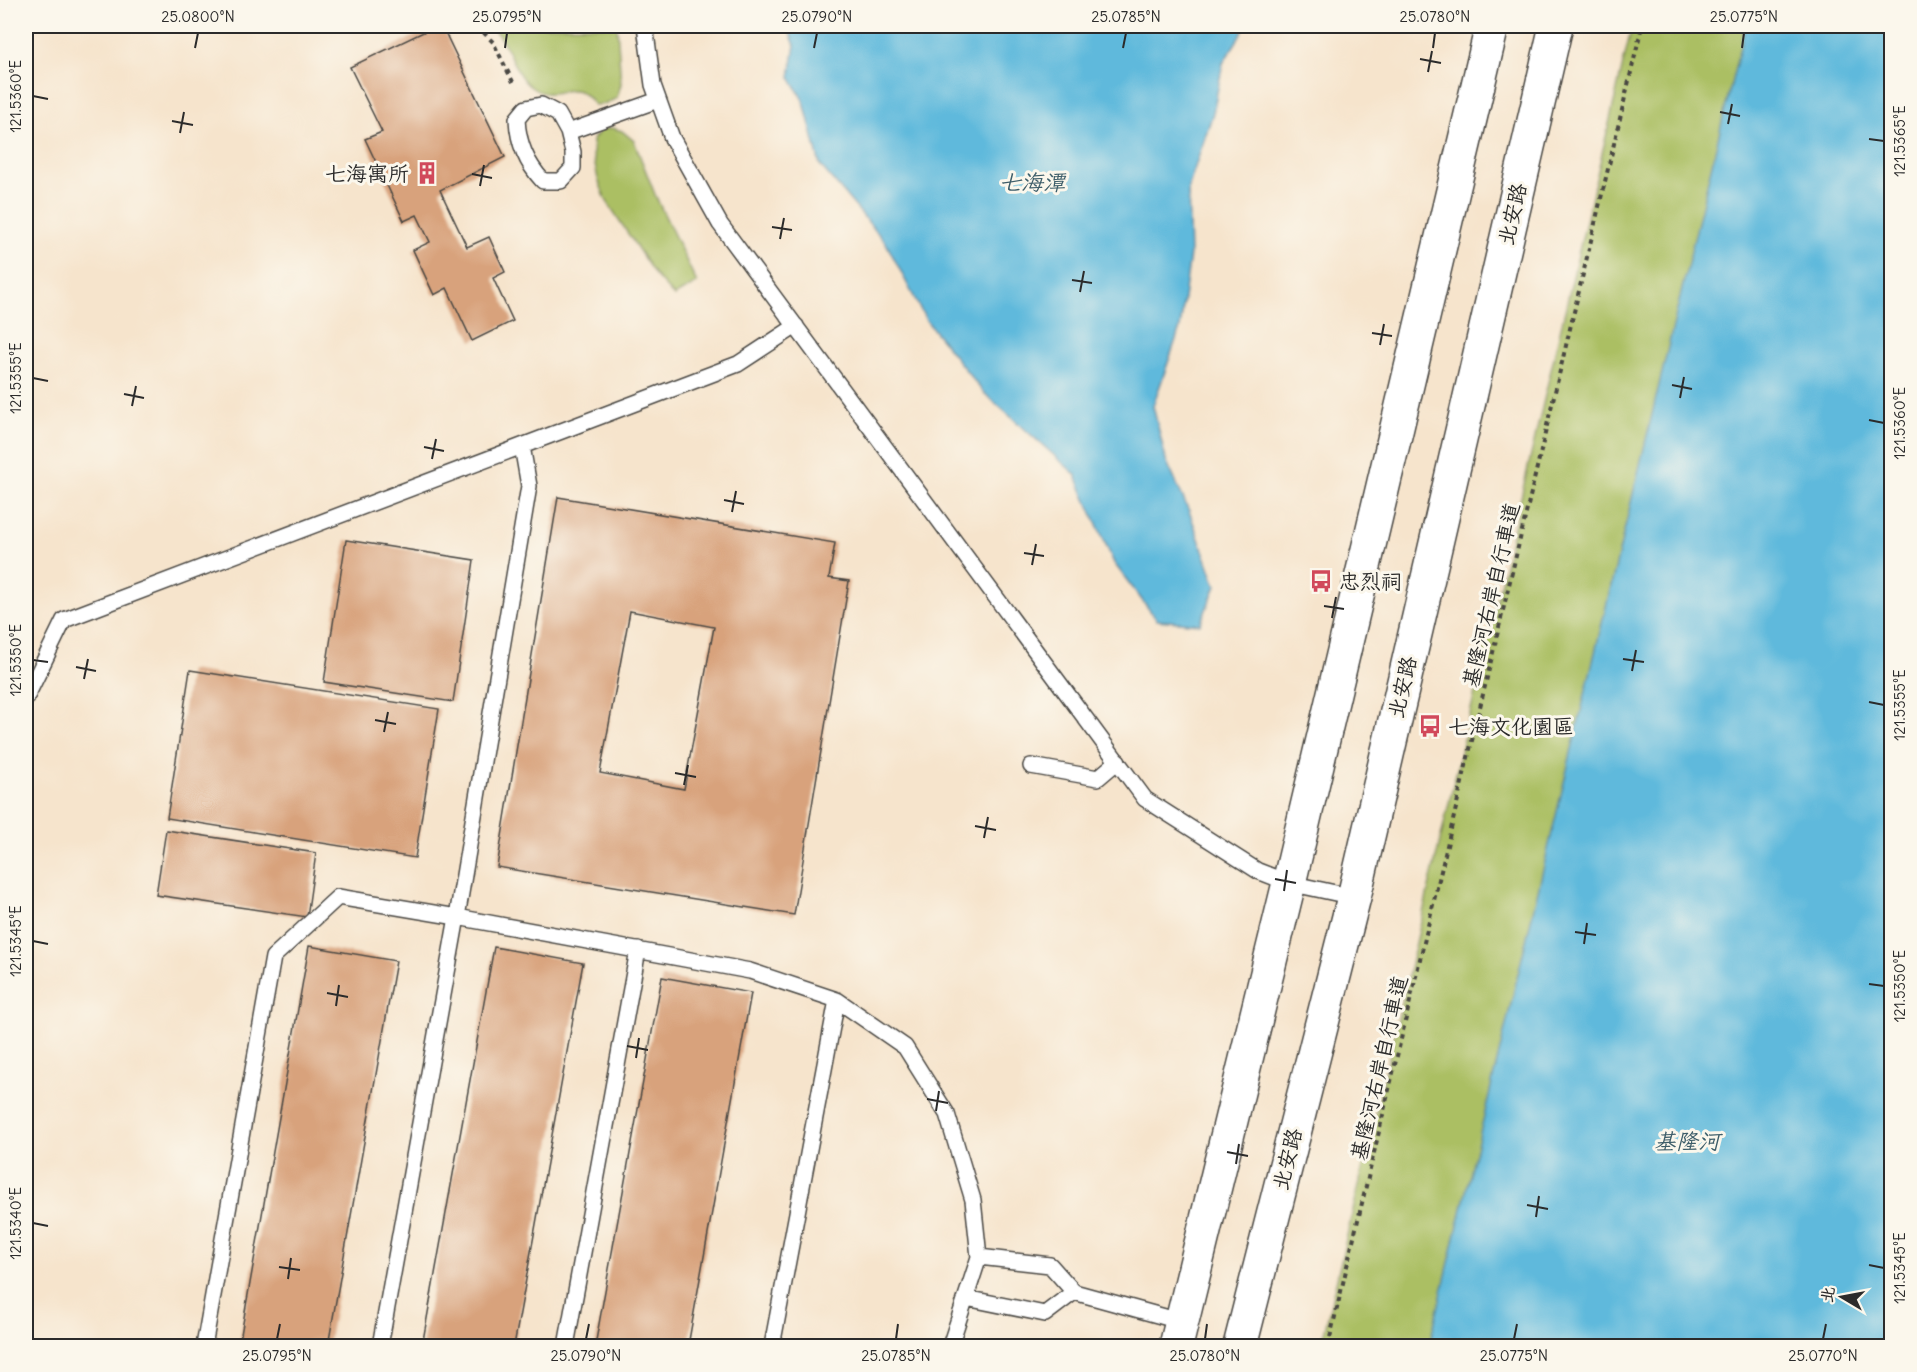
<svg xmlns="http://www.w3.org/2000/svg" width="1917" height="1372" viewBox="0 0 1917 1372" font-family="Delius,'LXGW WenKai TC',sans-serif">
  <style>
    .green { fill: #abbf63; stroke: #6b7547; stroke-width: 1.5 }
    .water { fill: #5fb9dc; stroke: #457284; stroke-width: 1.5 }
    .building { fill: #d8a27b; fill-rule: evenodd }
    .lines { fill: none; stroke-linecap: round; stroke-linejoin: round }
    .lane-casing { stroke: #494743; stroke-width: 18 }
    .secondary-casing { stroke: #494743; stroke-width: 36 }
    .path { stroke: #494743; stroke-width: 4; stroke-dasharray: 4.5 4.5; stroke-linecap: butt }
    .lane { stroke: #fff; stroke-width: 15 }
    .secondary { stroke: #fff; stroke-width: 33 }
    .ticks { fill: none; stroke: #2b2b2b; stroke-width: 2 }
    .labels { text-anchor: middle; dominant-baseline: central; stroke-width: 6; stroke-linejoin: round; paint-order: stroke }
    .poi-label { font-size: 21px; fill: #2b2b2b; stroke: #fbf7ec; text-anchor: start }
    .street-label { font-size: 21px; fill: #2b2b2b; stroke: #fbf7ec }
    .water-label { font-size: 22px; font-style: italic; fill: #3d5d69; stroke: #fbf7ec }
    .neatline { fill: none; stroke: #2b2b2b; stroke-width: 2 }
    .ticks-label { font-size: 15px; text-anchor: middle; fill: #2b2b2b }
  </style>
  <rect width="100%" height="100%" fill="#fbf7ec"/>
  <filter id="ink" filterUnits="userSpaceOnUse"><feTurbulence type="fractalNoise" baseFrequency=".0167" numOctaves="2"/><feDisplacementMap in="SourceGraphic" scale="12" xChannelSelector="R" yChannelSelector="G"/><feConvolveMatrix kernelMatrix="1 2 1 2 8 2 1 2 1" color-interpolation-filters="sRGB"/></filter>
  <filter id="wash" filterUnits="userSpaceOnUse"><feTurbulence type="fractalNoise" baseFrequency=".008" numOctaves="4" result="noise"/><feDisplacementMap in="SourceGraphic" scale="24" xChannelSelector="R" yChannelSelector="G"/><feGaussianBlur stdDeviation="1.35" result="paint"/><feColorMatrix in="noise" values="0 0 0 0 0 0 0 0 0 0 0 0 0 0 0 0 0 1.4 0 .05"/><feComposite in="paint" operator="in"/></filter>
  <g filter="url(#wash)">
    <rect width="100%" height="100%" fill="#f6e4cc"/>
    <!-- green -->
    <path class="green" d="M 488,26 L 617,26 L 621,84 L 617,98 L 605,104 L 594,105 C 591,101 588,96 584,94 C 568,82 552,103 531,87 C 511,72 509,38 488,26 Z
      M 1632,26 L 1777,26 L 1457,1346 L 1321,1346 Z
      M 613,128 L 622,131 L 634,141 L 656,197 L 697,283 L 674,296 L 655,275 L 606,200 L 598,179 L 593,155 L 593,139 L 602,129 Z"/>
    <!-- water -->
    <path class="water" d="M 787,26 L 1244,26 L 1242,33 L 1223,63 L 1213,113 L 1188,188 L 1190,254 L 1180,328 L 1153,406 L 1166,460 L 1189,511 L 1216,586 L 1200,624 L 1157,620 L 1114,563 L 1075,474 L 983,392 L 926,320 L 886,243 L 820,165 L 804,102 L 790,77 L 795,45 Z
      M 1745,26 L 1891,26 L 1891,1346 L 1429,1346 Z"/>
    <g id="blocks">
      <!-- building -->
      <path class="building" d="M 436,26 L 442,26 L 505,157 L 440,190 L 467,247 L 489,237 L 505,272 L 493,278 L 513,321 L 472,341 L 447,288 L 434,295 L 413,250 L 430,242 L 417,215 L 404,221 L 365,139 L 382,132 L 350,67 Z
        M 558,497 L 835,543 L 829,578 L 849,581 L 794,915 L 497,867 ZM 630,611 L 714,627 L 684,789 L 600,773 Z
        M 346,540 L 474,560 L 453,702 L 324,682 Z
        M 190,670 L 439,709 L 415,858 L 167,818 Z
        M 166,830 L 316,853 L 307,917 L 156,895 Z
        M 309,946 L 396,961 L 328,1346 L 239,1346 Z
        M 494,947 L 583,963 L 514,1346 L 422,1346 Z
        M 662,977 L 751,993 L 688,1346 L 595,1346 Z"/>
    </g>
  </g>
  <g filter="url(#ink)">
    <use href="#blocks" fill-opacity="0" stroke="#494743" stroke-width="1.5"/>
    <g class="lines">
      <!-- lane casing -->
      <g class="lane-casing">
        <path id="lane" d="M 645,26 L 653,85 L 672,138 L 720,224 L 1145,799 L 1258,871 L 1289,883 L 1354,897
          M 568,132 L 573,152 L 573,168 L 561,181 L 543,181 C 527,164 518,142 517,119 L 526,108 L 541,105 L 558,114 L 568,132 L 658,100
          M 26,698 L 64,620 L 522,446
          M 1031,766 L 1098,778 L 1118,761
          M 979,1257 L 1050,1265 L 1074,1292 L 1183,1322
          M 966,1298 L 1045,1314 L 1074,1292
          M 204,1346 L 273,957 L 338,897 L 457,917 L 529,486 L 522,446 L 738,364 L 796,326
          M 380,1346 L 457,917 L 750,971 L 837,1000 L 905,1047 L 947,1114 L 973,1200 L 979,1257 L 950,1346
          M 566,1346 L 638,950
          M 772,1346 L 837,1000"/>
      </g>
      <!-- secondary casing -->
      <g class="secondary-casing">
        <path id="secondary" d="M 1176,1346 L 1289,883 L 1492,26
          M 1240,1346 L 1354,897 L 1556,26"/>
      </g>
      <!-- path -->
      <path class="path" d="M 467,26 L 481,30 L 493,42 L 515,86
        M 1328,1346 L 1642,26"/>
      <!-- lane -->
      <use href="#lane" class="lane"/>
      <!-- secondary -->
      <use href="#secondary" class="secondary"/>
    </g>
  </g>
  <!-- ticks -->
  <path class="ticks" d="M 195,48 L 198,33M 505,48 L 507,33M 814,48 L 817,33M 1123,48 L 1126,33M 1433,48 L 1435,33M 1742,48 L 1744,33M 1420,59 L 1441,63M 1428,72 L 1432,51M 33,96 L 48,99M 1720,112 L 1740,116M 172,121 L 193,125M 1728,124 L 1732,104M 180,133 L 184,112M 1869,139 L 1884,141M 472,174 L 492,178M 480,186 L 484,165M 772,227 L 792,230M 780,239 L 784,218M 1072,280 L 1092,283M 1080,292 L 1084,271M 1372,333 L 1392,336M 1380,345 L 1384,324M 33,378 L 48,381M 1672,385 L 1692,389M 124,394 L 144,398M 1680,398 L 1684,377M 132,406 L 136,386M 1869,420 L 1884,423M 424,447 L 444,451M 432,459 L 436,439M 724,500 L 744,504M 732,512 L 736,491M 1024,553 L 1044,556M 1032,565 L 1036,544M 1324,606 L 1344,609M 1332,618 L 1336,597M 1623,659 L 1644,662M 33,660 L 48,662M 76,667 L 96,671M 1632,671 L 1636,650M 84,679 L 88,659M 1869,702 L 1884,705M 375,720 L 396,724M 384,732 L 388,712M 675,773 L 696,777M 684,785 L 688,765M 975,826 L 996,830M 984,838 L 988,817M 1275,879 L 1296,883M 1284,891 L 1287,870M 1575,932 L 1596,935M 33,941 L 48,944M 1584,944 L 1587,923M 1869,984 L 1884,986M 327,993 L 348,997M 336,1006 L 339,985M 627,1046 L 648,1050M 636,1058 L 639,1038M 927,1099 L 948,1103M 936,1111 L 939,1091M 1227,1152 L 1248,1156M 1236,1164 L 1239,1144M 1527,1205 L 1548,1209M 1536,1217 L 1539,1196M 33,1223 L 48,1226M 1869,1265 L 1884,1268M 279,1267 L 300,1270M 288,1279 L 291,1258M 277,1339 L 280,1324M 586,1339 L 589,1324M 896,1339 L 898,1324M 1205,1339 L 1207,1324M 1514,1339 L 1517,1324M 1823,1339 L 1826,1324"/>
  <!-- icons -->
  <defs>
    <g id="building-bare" transform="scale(1.8)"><path d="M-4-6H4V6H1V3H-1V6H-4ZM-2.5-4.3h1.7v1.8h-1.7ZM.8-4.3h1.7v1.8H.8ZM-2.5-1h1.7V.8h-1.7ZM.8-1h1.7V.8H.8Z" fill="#d1495b" stroke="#fbf7ec" stroke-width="2.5" paint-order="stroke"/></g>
    <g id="bus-bare" transform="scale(1.8)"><path d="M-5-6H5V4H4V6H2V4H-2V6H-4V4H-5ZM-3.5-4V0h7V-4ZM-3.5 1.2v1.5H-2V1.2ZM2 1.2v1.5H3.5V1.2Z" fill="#d1495b" stroke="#fbf7ec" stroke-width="2.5" paint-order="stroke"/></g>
  </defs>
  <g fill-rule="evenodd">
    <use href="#building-bare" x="427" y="173"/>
    <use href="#bus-bare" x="1321" y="581"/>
    <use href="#bus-bare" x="1430" y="726"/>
  </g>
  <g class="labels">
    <!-- poi labels -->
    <g class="poi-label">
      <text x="409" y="173" text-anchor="end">七海寓所</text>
      <text x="1339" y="581">忠烈祠</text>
      <text x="1448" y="726">七海文化園區</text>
    </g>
    <!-- street labels -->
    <g class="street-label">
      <text transform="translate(1512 214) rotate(-77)">北安路</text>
      <text transform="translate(1491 595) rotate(-77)">基隆河右岸自行車道</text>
      <text transform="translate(1402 687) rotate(-77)">北安路</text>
      <text transform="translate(1379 1068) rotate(-77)">基隆河右岸自行車道</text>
      <text transform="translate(1287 1159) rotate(-76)">北安路</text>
    </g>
    <!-- water labels -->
    <g class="water-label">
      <text x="1032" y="182">七海潭</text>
      <text x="1687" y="1141">基隆河</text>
    </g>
  </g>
  <!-- margin -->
  <rect width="1917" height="1372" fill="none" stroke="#fbf7ec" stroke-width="66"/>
  <!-- north arrow -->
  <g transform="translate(1842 1297) rotate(280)" stroke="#fbf7ec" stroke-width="4.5" paint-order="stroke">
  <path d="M0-4.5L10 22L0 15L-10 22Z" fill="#2b2b2b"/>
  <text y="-9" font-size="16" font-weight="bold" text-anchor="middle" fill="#2b2b2b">北</text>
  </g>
  <rect x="33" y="33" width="1851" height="1306" class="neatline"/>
  <g class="ticks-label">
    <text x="198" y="22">25.0800°N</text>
    <text x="507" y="22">25.0795°N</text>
    <text x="817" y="22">25.0790°N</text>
    <text x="1126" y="22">25.0785°N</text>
    <text x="1435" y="22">25.0780°N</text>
    <text x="1744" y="22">25.0775°N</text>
    <text transform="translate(16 96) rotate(-90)" y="5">121.5360°E</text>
    <text transform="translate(1900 141) rotate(-90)" y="5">121.5365°E</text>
    <text transform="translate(16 378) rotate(-90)" y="5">121.5355°E</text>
    <text transform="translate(1900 423) rotate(-90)" y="5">121.5360°E</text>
    <text transform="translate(16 660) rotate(-90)" y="5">121.5350°E</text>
    <text transform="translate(1900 705) rotate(-90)" y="5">121.5355°E</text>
    <text transform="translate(16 941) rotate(-90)" y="5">121.5345°E</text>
    <text transform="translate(1900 986) rotate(-90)" y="5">121.5350°E</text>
    <text transform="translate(16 1223) rotate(-90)" y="5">121.5340°E</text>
    <text transform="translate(1900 1268) rotate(-90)" y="5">121.5345°E</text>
    <text x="277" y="1361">25.0795°N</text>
    <text x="586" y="1361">25.0790°N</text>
    <text x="896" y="1361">25.0785°N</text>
    <text x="1205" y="1361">25.0780°N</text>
    <text x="1514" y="1361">25.0775°N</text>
    <text x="1823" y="1361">25.0770°N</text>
  </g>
</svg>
